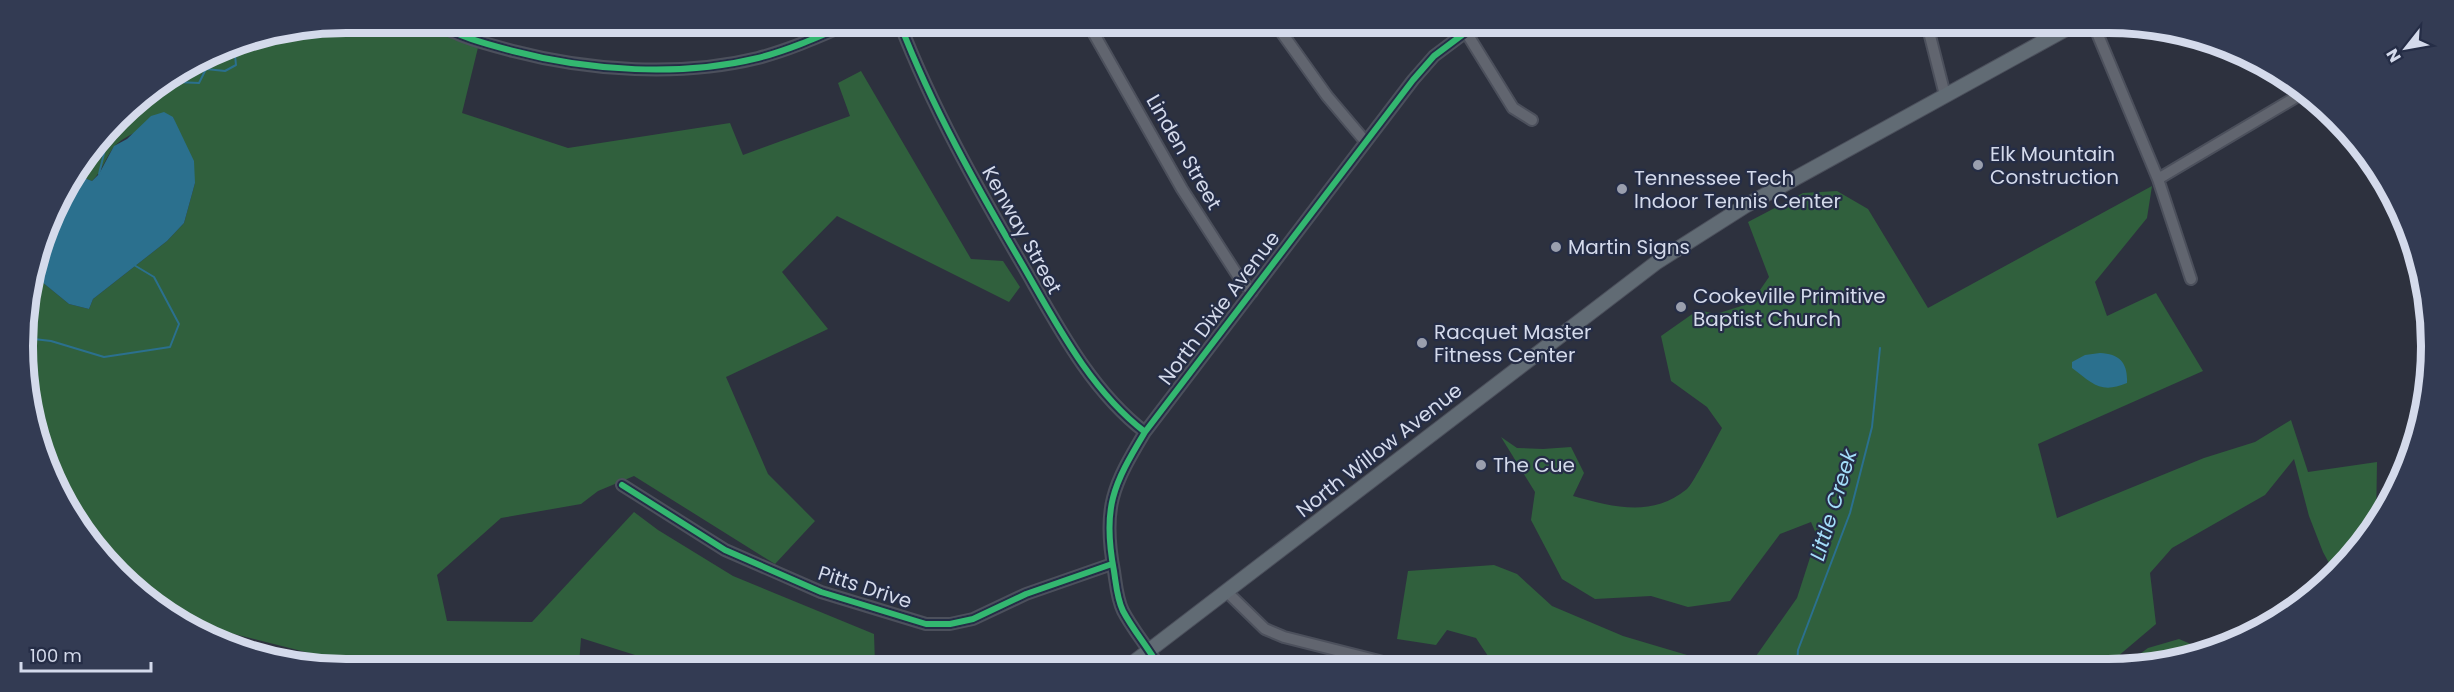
<svg xmlns="http://www.w3.org/2000/svg" width="2454" height="692" viewBox="0 0 2454 692" font-family="Poppins,sans-serif">
  <style>
    .forest { fill: #30603d }
    .water { fill: #2b708e }
    .lines { fill: none; stroke-linecap: round; stroke-linejoin: round }
    .stream { stroke: #2b708e; stroke-width: 2 }
    .minor-casing { stroke: #4c505c; stroke-width: 14 }
    .major-casing { stroke: #4c505c; stroke-width: 16 }
    .minor { stroke: #61656f; stroke-width: 10 }
    .major { stroke: #616b74; stroke-width: 14 }
    .cycleway-casing { stroke: #252d46; stroke-width: 10 }
    .cycleway { stroke: #33b770; stroke-width: 6 }
    .poi-dot { fill: #9a9fae; stroke: #252d46; stroke-width: 2 }
    .labels { text-anchor: middle; dominant-baseline: central; stroke-width: 4.5; stroke-linejoin: round; paint-order: stroke }
    .street-label { font-size: 20px; fill: #d4daeb; stroke: #252d46 }
    .poi-label { font-size: 20px; fill: #d4daeb; stroke: #252d46; text-anchor: start }
    .water-label { font-size: 21px; font-style: italic; fill: #a3ddf9; stroke: #252d46 }
    .rim { fill: none; stroke: #d4daeb; stroke-width: 8 }
  </style>
  <rect width="100%" height="100%" fill="#2d313e"/>
  <!-- forest -->
  <path class="forest" d="M 346,23 L 484,23 L 462,113 L 568,148 L 730,123 L 743,155 L 850,116 L 838,83 L 861,71 L 971,259 L 1003,261 L 1020,287 L 1009,302 L 837,216 L 782,272 L 828,329 L 726,377 L 768,474 L 815,521 L 775,564 L 634,476 L 598,491 L 581,504 L 501,518 L 437,575 L 447,621 L 532,622 L 634,512 L 658,530 L 733,576 L 874,634 L 875,664 L 651,664 L 651,660 L 581,638 L 579,664 L 349,663 L 230,633 L 226,642 L 184,626 L 90,543 L 40,450 L 23,325 L 36,277 L 69,304 L 89,309 L 93,299 L 167,241 L 184,223 L 195,183 L 173,117 C 157,123 123,135 113,148 C 105,159 102,171 92,181 L 77,175 L 132,103 L 223,47 Z
    M 2152,186 L 2147,218 L 2095,282 L 2107,316 L 2156,293 L 2203,371 L 2038,444 L 2057,518 L 2204,458 L 2255,442 L 2291,420 L 2308,472 L 2377,462 L 2376,524 L 2336,576 L 2323,552 L 2309,516 L 2294,459 L 2265,495 L 2172,548 L 2150,573 L 2156,624 L 2117,657 L 2126,664 L 2148,648 L 2179,639 L 2205,650 L 2150,667 L 1749,666 L 1797,598 L 1817,536 L 1811,522 L 1780,534 L 1730,601 L 1688,607 L 1651,596 L 1595,599 L 1562,579 L 1531,520 L 1535,492 L 1501,437 L 1517,448 L 1543,449 L 1571,447 L 1584,473 L 1573,496 C 1614,507 1651,518 1687,489 C 1693,484 1716,439 1722,428 L 1707,407 L 1671,381 L 1661,336 L 1698,310 L 1716,314 L 1751,303 L 1769,277 L 1748,222 L 1803,193 L 1837,191 L 1868,209 L 1928,308 Z
    M 1494,565 L 1517,574 L 1552,606 L 1623,636 L 1724,666 L 1483,666 L 1488,656 L 1476,638 L 1447,630 L 1436,645 L 1397,639 L 1408,571 Z"/>
  <!-- water -->
  <path class="water" d="M 164,112 L 173,117 L 194,161 L 195,183 L 184,223 L 167,241 L 93,299 L 89,309 L 69,304 L 36,277 L 56,203 L 77,175 L 92,181 L 99,174 L 114,146 L 127,139 L 151,116 Z
    M 2100,353 C 2120,354 2128,363 2127,383 C 2101,394 2093,384 2072,368 L 2072,362 L 2085,355 Z"/>
  <g class="lines">
    <!-- stream -->
    <path class="stream" d="M 172,78 L 176,82 L 199,83 L 206,69 L 225,71 L 236,65 L 234,45
      M 99,174 L 108,137 L 129,117 L 142,97
      M 25,338 L 51,341 L 104,357 L 170,347 L 179,324 L 154,277 L 134,265
      M 1797,666 L 1798,650 L 1850,513 L 1872,427 L 1880,348"/>
    <!-- minor casing -->
    <g class="minor-casing">
      <path id="minor" d="M 436,23 C 459,37 487,44 513,51 C 589,71 681,77 758,58 C 789,50 818,37 848,24
        M 900,24 C 932,107 977,187 1022,264 C 1056,323 1090,390 1145,432
        M 1089,25 L 1182,189 L 1240,279 L 1252,292
        M 1277,26 L 1327,96 L 1365,141
        M 1928,28 L 1945,95
        M 2095,28 L 2158,179 L 2191,279
        M 1466,32 L 1513,108 L 1532,120
        M 2158,179 L 2303,93
        M 622,485 L 725,550 L 821,592 L 926,624 L 950,624 L 973,619 L 1026,594 L 1112,564
        M 1227,592 L 1265,629 L 1284,637 L 1395,665
        M 1158,665 C 1147,646 1133,630 1123,611 C 1117,599 1116,584 1114,571 C 1102,508 1113,485 1145,432 L 1413,80 L 1434,56 L 1474,26"/>
    </g>
    <!-- major casing -->
    <g class="major-casing">
      <path id="major" d="M 1130,665 L 1657,262 L 1745,206 L 2068,28"/>
    </g>
    <!-- minor -->
    <use href="#minor" class="minor"/>
    <!-- major -->
    <use href="#major" class="major"/>
    <!-- cycleway casing -->
    <g class="cycleway-casing">
      <path id="cycleway" d="M 436,23 C 459,37 487,44 513,51 C 589,71 681,77 758,58 C 789,50 818,37 848,24
        M 900,24 C 932,107 977,187 1022,264 C 1056,323 1090,390 1145,432
        M 622,485 L 725,550 L 821,592 L 926,624 L 950,624 L 973,619 L 1026,594 L 1112,564
        M 1158,665 C 1147,646 1133,630 1123,611 C 1117,599 1116,584 1114,571 C 1102,508 1113,485 1145,432 L 1413,80 L 1434,56 L 1474,26"/>
    </g>
    <!-- cycleway -->
    <use href="#cycleway" class="cycleway"/>
  </g>
  <!-- markers -->
  <g class="poi-dot">
    <circle cx="1978" cy="165" r="6"/>
    <circle cx="1622" cy="189" r="6"/>
    <circle cx="1556" cy="247" r="6"/>
    <circle cx="1681" cy="307" r="6"/>
    <circle cx="1422" cy="343" r="6"/>
    <circle cx="1481" cy="465" r="6"/>
  </g>
  <g class="labels">
    <!-- street labels -->
    <g class="street-label">
      <text transform="translate(1184 152) rotate(60)">Linden Street</text>
      <text transform="translate(1022 230) rotate(61)">Kenway Street</text>
      <text transform="translate(1219 308) rotate(-53)">North Dixie Avenue</text>
      <text transform="translate(1379 450) rotate(-38)">North Willow Avenue</text>
      <text transform="translate(865 587) rotate(18)">Pitts Drive</text>
    </g>
    <!-- poi labels -->
    <g class="poi-label">
      <text x="1990" y="154">Elk Mountain<tspan x="1990" dy="23">Construction</tspan></text>
      <text x="1634" y="178">Tennessee Tech<tspan x="1634" dy="23">Indoor Tennis Center</tspan></text>
      <text x="1568" y="247">Martin Signs</text>
      <text x="1693" y="296">Cookeville Primitive<tspan x="1693" dy="23">Baptist Church</tspan></text>
      <text x="1434" y="332">Racquet Master<tspan x="1434" dy="23">Fitness Center</tspan></text>
      <text x="1493" y="465">The Cue</text>
    </g>
    <!-- water labels -->
    <g class="water-label">
      <text transform="translate(1833 505) rotate(-73)">Little Creek</text>
    </g>
  </g>
  <!-- crop -->
  <path d="M0 0H2454V692H0ZM346 33H2108A313 313 0 0 1 2421 346V346A313 313 0 0 1 2108 659H346A313 313 0 0 1 33 346V346A313 313 0 0 1 346 33Z" fill="#333b53" fill-rule="evenodd"/>
  <path class="rim" d="M346 33H2108A313 313 0 0 1 2421 346V346A313 313 0 0 1 2108 659H346A313 313 0 0 1 33 346V346A313 313 0 0 1 346 33Z"/>
  <!-- north arrow -->
  <g transform="translate(2406 48) rotate(239)" stroke="#252d46" stroke-width="4.5" paint-order="stroke">
  <path d="M0-4.5L10 22L0 15L-10 22Z" fill="#d4daeb"/>
  <text y="-9" font-size="16" font-weight="bold" text-anchor="middle" fill="#d4daeb">N</text>
  </g>
  <!-- scale -->
  <path d="M21 662v9h130v-9" fill="none" stroke="#d4daeb" stroke-width="3"/>
  <text x="30" y="662" font-size="18" fill="#d4daeb" stroke="#252d46" stroke-width="4.5" paint-order="stroke">100 m</text>
</svg>
